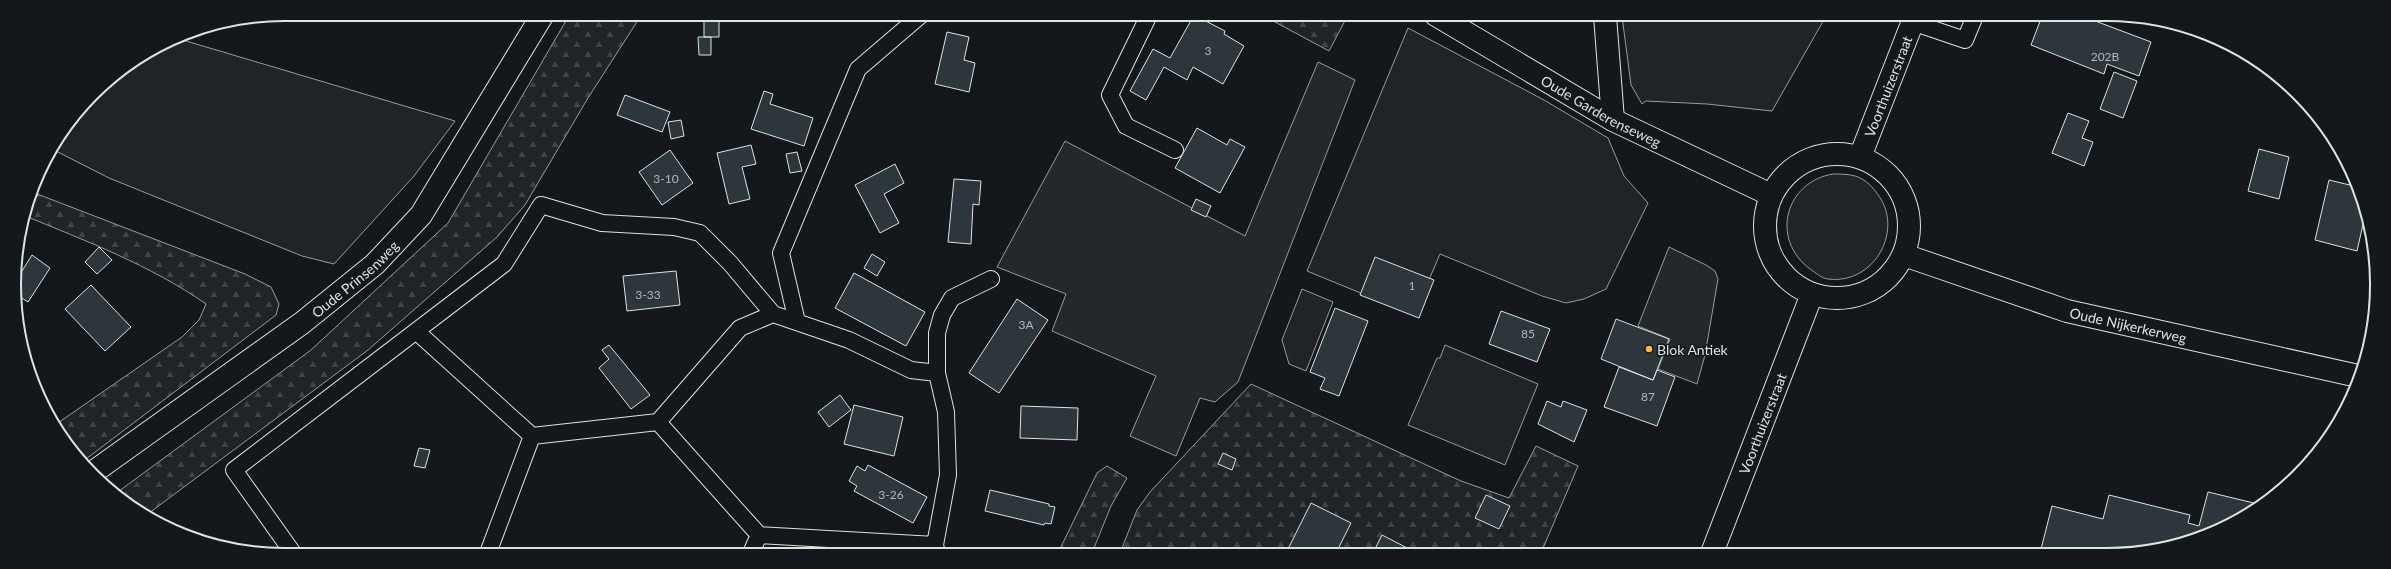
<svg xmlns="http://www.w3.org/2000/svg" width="2391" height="569" viewBox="0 0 2391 569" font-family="Lato,sans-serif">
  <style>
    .grass { fill: #202428; stroke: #939e99 }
    .forest { fill: url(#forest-firs); stroke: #939e99 }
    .parking { fill: #24282b; stroke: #939e99 }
    .building { fill: #2c363c; stroke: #d8e6dc }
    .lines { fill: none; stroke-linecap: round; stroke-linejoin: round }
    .service-casing { stroke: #d8e6dc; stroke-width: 18 }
    .minor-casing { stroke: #d8e6dc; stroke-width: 24 }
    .tertiary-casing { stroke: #d8e6dc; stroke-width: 24 }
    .primary-casing { stroke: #d8e6dc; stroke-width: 24 }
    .service { stroke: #14181c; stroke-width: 16 }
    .minor { stroke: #14181c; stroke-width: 22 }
    .tertiary { stroke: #14181c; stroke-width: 22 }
    .primary { stroke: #14181c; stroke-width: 22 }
    .poi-dot { fill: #ffb74d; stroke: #14181c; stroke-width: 1.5 }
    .labels { text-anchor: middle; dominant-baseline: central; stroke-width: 3; stroke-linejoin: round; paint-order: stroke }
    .number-label { font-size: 12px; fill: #adbab4 }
    .street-label { font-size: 14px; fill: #d8e6dc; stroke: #14181c }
    .poi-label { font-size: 14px; fill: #d8e6dc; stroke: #14181c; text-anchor: start }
    .rim { fill: none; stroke: #d8e6dc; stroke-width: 2 }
  </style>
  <defs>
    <pattern id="forest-firs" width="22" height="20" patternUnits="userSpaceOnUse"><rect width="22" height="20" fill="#202428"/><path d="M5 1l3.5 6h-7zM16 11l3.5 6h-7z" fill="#404447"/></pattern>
  </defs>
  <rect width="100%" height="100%" fill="#14181c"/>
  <!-- grass -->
  <path class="grass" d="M 1622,16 L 1826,16 L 1772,111 L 1707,104 L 1646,101 L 1642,104 L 1631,85 Z
    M 1408,28 L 1544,100 L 1608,138 L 1624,176 L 1648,203 L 1606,289 L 1584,299 L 1566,303 L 1542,296 L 1440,254 L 1414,315 L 1307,271 Z
    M 176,38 L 455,121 L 414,176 L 334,264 L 302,256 L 109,178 L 52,149 L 70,120 L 106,81 Z
    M 1833,174 C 1840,174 1848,174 1855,176 C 1863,178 1871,185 1876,192 C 1906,228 1875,285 1828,279 C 1821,278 1816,273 1810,269 C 1770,239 1785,182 1833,174 Z
    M 1302,289 L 1333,302 L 1306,371 L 1289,364 L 1282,340 Z
    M 1445,345 L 1538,384 L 1505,465 L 1408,425 L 1437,358 L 1440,358 Z"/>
  <!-- forest -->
  <path class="forest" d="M 570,14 L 642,14 L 588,98 L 525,205 L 497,237 L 368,350 L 145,516 L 115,494 L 311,350 L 448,223 Z
    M 1262,15 L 1348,15 L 1329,51 Z
    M 32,192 L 245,274 L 271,287 L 279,304 L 276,315 L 82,462 L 70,449 L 55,425 L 182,337 L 199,320 L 206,304 C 150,265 86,241 23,215 Z
    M 1251,384 L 1461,481 L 1509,498 L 1536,446 L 1578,466 L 1541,553 L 1120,553 L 1137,510 L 1150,492 Z
    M 1107,466 L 1127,478 L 1111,506 L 1092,553 L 1058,553 L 1097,473 Z"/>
  <!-- parking -->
  <path class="parking" d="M 1318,62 L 1355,80 L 1238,382 L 1215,402 L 1200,398 L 1176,456 L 1130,436 L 1156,376 L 1052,331 L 1066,294 L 997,267 L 1065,141 L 1245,236 Z
    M 1669,247 L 1706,265 L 1715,271 L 1718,279 L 1705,355 L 1697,384 L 1658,369 L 1670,339 L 1638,326 Z"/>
  <!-- building -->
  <path class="building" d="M 1194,15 L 1225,31 L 1224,34 L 1244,46 L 1223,84 L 1193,67 L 1187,80 L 1164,67 L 1146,100 L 1130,91 L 1153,49 L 1170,58 Z
    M 2042,16 L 2082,16 L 2151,42 L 2139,76 L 2107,64 L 2104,74 L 2031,45 Z
    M 719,17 L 719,37 L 704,37 L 704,18 Z
    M 947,32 L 969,37 L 964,60 L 975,63 L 969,92 L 935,84 Z
    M 177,37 L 175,44 L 168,43 Z
    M 698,37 L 711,37 L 711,55 L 699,55 Z
    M 2114,72 L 2137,81 L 2123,118 L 2100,109 Z
    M 764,91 L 773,94 L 770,104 L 813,118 L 804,146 L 751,129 Z
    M 625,95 L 670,112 L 662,132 L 617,115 Z
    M 2068,113 L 2089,121 L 2082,138 L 2093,142 L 2084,166 L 2052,153 Z
    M 681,120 L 684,136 L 671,139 L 668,122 Z
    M 1197,128 L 1227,145 L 1230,139 L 1245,147 L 1220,193 L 1175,168 Z
    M 751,145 L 756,164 L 742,167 L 750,199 L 729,204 L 717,153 Z
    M 2259,149 L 2289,157 L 2279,199 L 2248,191 Z
    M 670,150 L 693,183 L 662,205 L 639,172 Z
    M 797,152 L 802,171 L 790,173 L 786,154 Z
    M 895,164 L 904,183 L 884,194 L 899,223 L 880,233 L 855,185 Z
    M 954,179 L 981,181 L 979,205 L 973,204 L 971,244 L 948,242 Z
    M 2329,180 L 2358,187 L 2366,211 L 2357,251 L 2315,240 Z
    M 1196,199 L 1211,206 L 1206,217 L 1191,210 Z
    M 99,247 L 112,260 L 97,274 L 85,262 Z
    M 872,254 L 885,262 L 877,276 L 864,268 Z
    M 32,255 L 50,268 L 28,302 L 17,295 L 15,267 L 22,271 Z
    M 1375,257 L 1434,280 L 1419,318 L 1360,295 Z
    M 676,271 L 680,305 L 627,311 L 623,276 Z
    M 854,273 L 925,312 L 906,346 L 835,308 Z
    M 91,285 L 131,327 L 105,351 L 65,309 Z
    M 1017,299 L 1048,320 L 999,393 L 969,373 Z
    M 1335,308 L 1368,321 L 1339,396 L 1320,389 L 1325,378 L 1310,372 Z
    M 1501,311 L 1550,329 L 1537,362 L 1489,344 Z
    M 1616,319 L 1669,339 L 1653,380 L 1601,359 Z
    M 609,345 L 650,395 L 631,409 L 599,368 L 609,359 L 602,350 Z
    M 1619,367 L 1653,380 L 1657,370 L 1675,377 L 1657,426 L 1604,407 Z
    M 840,395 L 851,410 L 829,427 L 818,412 Z
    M 1547,401 L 1561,407 L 1563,401 L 1587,410 L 1574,442 L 1538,424 Z
    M 854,405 L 903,417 L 894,456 L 844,444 Z
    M 1021,406 L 1078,408 L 1077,440 L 1020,438 Z
    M 419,448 L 430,450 L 425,468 L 414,466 Z
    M 1223,453 L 1236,459 L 1232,470 L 1218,464 Z
    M 868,465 L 927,497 L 913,523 L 854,491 L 857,486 L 849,481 L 857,466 L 865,471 Z
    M 990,490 L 1049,504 L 1049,506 L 1055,507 L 1051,524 L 1045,523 L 1044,525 L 985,511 Z
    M 2208,492 L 2258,504 L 2226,527 L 2142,553 L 2040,553 L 2052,506 L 2103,519 L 2109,495 L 2190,515 L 2188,523 L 2199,526 Z
    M 1486,495 L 1510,506 L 1499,529 L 1475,518 Z
    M 1311,503 L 1351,523 L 1336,553 L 1301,553 L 1289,547 Z
    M 1382,535 L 1417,553 L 1373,553 Z"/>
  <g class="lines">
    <!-- service casing -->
    <g class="service-casing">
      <path id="service" d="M 1149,15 L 1110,95 L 1126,126 L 1175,150
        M 1912,22 L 1965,40 L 1975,16
        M 797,322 L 781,253 L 858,69 L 921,15
        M 416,331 L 532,436 L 658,422 L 740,328 L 773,314
        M 658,422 L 759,535 L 935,545
        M 293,553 L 234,470 L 504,264 L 541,205 L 602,223 L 674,227 L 700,233 L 730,263 L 773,314 L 849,340 L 911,370 L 937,373
        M 488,553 L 532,436
        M 751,553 L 759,535
        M 937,553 L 935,545 L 948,475 L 946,412 L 937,373 L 937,333 L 942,315 L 952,298 L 991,279"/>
    </g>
    <!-- minor casing -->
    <g class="minor-casing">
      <g id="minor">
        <path id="s1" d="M 1436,15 L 1613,120 L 1771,195"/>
        <path d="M 1605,16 L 1613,120"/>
        <path id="s2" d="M 92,473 L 302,323 L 375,264 L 421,215 L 543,14"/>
      </g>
    </g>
    <!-- tertiary casing -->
    <g class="tertiary-casing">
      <g id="tertiary">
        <path id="s3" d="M 1904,255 L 2067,311 L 2358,376"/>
      </g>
    </g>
    <!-- primary casing -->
    <g class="primary-casing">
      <g id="primary">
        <circle cx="1837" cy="226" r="72"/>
        <path id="s4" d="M 1860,157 L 1915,16"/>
        <path id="s5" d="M 1712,553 L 1812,294"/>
      </g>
    </g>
    <!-- service -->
    <use href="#service" class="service"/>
    <!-- minor -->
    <use href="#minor" class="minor"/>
    <!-- tertiary -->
    <use href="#tertiary" class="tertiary"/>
    <!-- primary -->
    <use href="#primary" class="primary"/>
  </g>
  <!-- markers -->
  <circle class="poi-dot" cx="1649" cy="349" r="4"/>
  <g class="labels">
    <!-- number labels -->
    <g class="number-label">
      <text x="1208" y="50">3</text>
      <text x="2105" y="56">202B</text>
      <text x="666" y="178">3-10</text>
      <text x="1412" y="285">1</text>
      <text x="648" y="294">3-33</text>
      <text x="1026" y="324">3A</text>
      <text x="1528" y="333">85</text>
      <text x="1648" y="396">87</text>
      <text x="891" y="494">3-26</text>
    </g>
    <!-- street labels -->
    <g class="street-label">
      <text stroke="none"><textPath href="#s4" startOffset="76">Voorthuizerstraat</textPath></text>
      <text stroke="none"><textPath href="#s1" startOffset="191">Oude Garderenseweg</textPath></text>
      <text stroke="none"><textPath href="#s2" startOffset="327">Oude Prinsenweg</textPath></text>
      <text stroke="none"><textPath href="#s3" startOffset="235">Oude Nijkerkerweg</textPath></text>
      <text stroke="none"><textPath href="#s5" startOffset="139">Voorthuizerstraat</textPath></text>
    </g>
    <!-- poi labels -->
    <g class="poi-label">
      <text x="1657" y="349">Blok Antiek</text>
    </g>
  </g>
  <!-- crop -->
  <path d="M0 0H2391V569H0ZM284 21H2107A263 263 0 0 1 2370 284V285A263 263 0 0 1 2107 548H284A263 263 0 0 1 21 285V284A263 263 0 0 1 284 21Z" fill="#14181c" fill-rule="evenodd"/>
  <path class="rim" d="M284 21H2107A263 263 0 0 1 2370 284V285A263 263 0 0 1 2107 548H284A263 263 0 0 1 21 285V284A263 263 0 0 1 284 21Z"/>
</svg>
